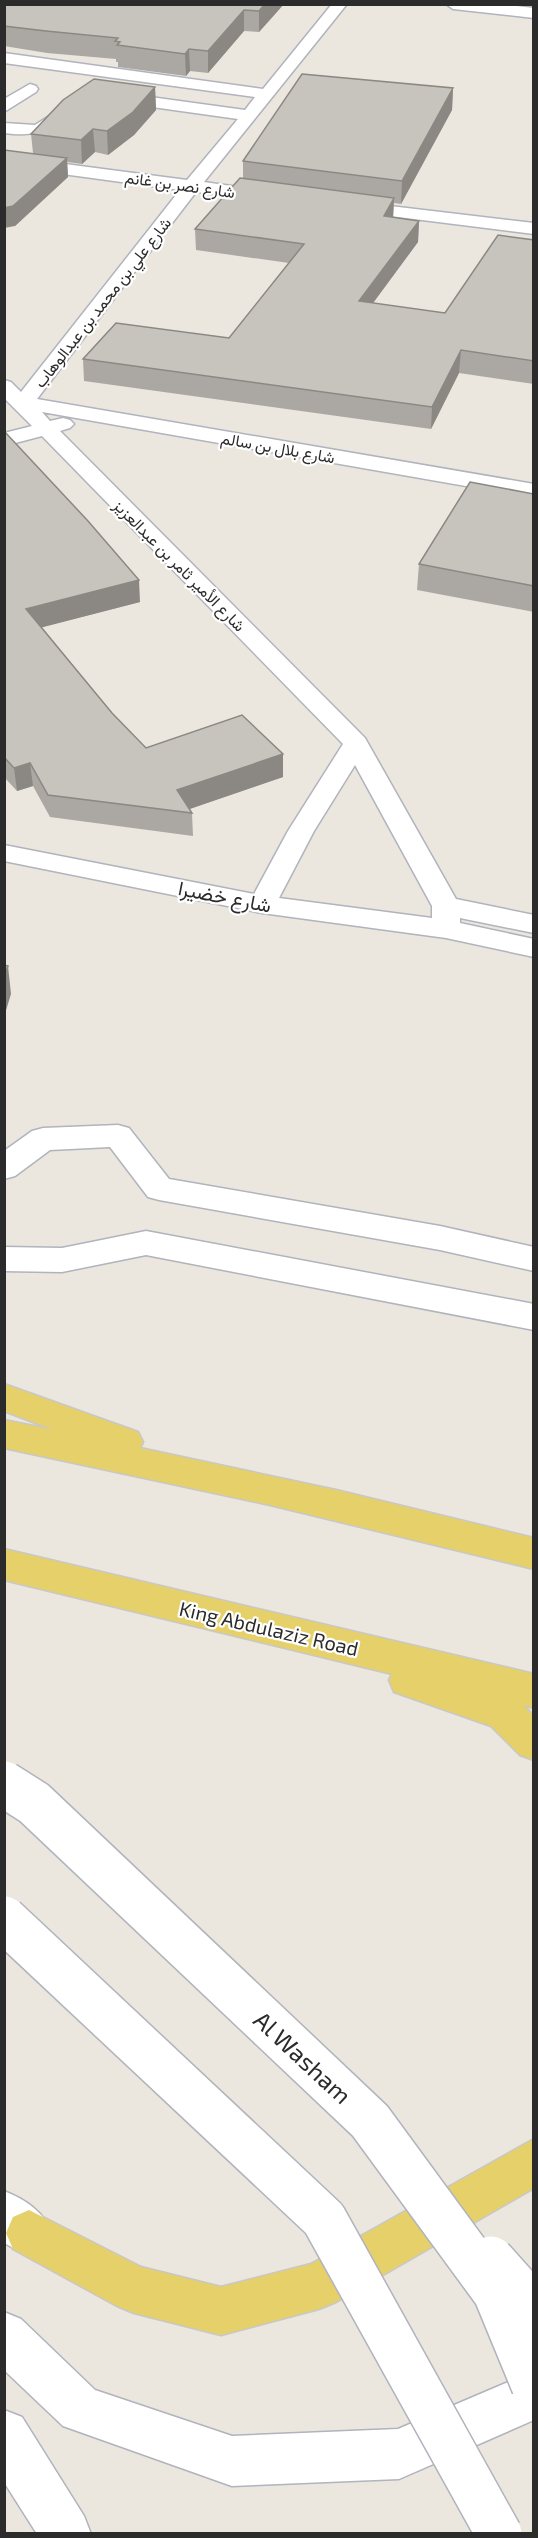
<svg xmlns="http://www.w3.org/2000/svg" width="538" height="2538" viewBox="0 0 538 2538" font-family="'Exo 2',Vazirmatn,sans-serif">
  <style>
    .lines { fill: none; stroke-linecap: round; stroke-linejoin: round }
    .minor-casing { stroke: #b1b3bd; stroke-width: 3 }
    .major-casing { stroke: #c8c8c8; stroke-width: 3 }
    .minor { fill: #fff; fill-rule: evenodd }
    .major { fill: #e6d069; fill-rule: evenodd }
    .minor-bridge-casing { stroke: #b1b3bd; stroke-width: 48; stroke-linecap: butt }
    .minor-bridge { stroke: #fff; stroke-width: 45 }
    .wall { fill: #aba8a3 }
    .shaded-wall { fill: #8b8884 }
    .building { fill: #c7c3bd; stroke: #8b8884; stroke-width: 1.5 }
    .labels { text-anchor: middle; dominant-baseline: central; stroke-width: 4.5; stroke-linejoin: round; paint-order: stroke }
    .far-street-label { font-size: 16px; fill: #2b2b2b; stroke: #fff }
    .street-label { font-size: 20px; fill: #2b2b2b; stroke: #fff }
    .near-street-label { font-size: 24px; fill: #2b2b2b; stroke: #fff }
  </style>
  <rect width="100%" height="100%" fill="#ebe7de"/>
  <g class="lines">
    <!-- minor casing -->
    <g class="minor-casing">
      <path id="minor" d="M 332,4 L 347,4 L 204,182 L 273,192 L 279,193 L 282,197 L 279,201 L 273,202 L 196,192 L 37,399 L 534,484 L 534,498 L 42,412 L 50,421 L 63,418 L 70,420 L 74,424 L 70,428 L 60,431 L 365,738 L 456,899 L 534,915 L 534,933 L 460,918 L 460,923 L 534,939 L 534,957 L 446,938 L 262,913 L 4,861 L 4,845 L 254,894 L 288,831 L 343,744 L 42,436 L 4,446 L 4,433 L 32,426 L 4,398 L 4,380 L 11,382 L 21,392 L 180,190 L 4,166 L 4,156 L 187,180 L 238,119 L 95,99 C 61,123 48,139 4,133 L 4,123 L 35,125 L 92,89 L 245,110 L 255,97 L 4,63 L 4,53 L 263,89 ZM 355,765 L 432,906 L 432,918 L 279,898 L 314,831 Z
        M 446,4 L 498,4 L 534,8 L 534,18 L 453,9 Z
        M 30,84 L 36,86 L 38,89 L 36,92 L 4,112 L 4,99 Z
        M 348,201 L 534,223 L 534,234 L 342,210 L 339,206 L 342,202 Z
        M 118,1125 L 129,1128 L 169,1179 L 440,1226 L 534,1247 L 534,1271 L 440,1250 L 159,1200 L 148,1197 L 110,1147 L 50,1150 L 15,1176 L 4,1179 L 4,1151 L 32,1131 L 43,1128 Z
        M 146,1231 L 534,1304 L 534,1330 L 146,1255 L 62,1272 L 4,1271 L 4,1247 L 62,1248 Z
        M 4,2191 C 26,2200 43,2211 52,2233 L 45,2249 L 29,2256 L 4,2243 Z
        M 4,2312 L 21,2319 L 95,2390 L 232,2436 L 398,2429 L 534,2371 L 534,2420 L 399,2479 L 232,2486 L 63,2426 L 4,2370 Z
        M 4,2410 L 22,2417 L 84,2516 L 91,2534 L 37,2534 L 4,2482 Z"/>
    </g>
    <!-- major casing -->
    <g class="major-casing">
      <path id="major" d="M 4,1384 L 138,1432 L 143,1442 L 140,1448 L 336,1490 L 534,1538 L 534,1569 L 270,1505 L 4,1448 L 4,1420 L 54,1430 L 4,1411 Z
        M 4,1549 L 534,1674 L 534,1708 L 523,1705 L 534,1716 L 534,1760 L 520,1755 L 491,1726 L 394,1692 L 389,1680 L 392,1674 L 4,1580 Z
        M 534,2139 L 534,2188 L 336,2302 L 319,2309 L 221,2335 L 134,2313 L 117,2306 L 13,2249 L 6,2233 L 13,2217 L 29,2210 L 141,2267 L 221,2287 L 311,2264 Z"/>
    </g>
    <!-- minor -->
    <use href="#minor" class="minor"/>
    <!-- major -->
    <use href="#major" class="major"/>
    <!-- minor-bridge casing -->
    <g class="minor-bridge-casing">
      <path id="minor-bridge" d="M 4,1784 L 34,1803 L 370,2121 L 496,2293 L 534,2385
        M 4,1919 L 324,2219 L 499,2534
        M 491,2259 L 534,2307"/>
    </g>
    <!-- minor-bridge -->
    <use href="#minor-bridge" class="minor-bridge"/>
  </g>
  <!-- wall -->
  <path class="wall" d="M 4,4 L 284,4 L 259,32 L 244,31 L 208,73 L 190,71 L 186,76 L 118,67 L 118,62 L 116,62 L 116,59 L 47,53 L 4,46 Z
    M 155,87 L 156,110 L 134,135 L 108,155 L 95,152 L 82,164 L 67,162 L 68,177 L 15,226 L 33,153 L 31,134 Z
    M 453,88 L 452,110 L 401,204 L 394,203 L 393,217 L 419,221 L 418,242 L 373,303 L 445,313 L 534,240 L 534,384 L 459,373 L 431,429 L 84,381 L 83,359 L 229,338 L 289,263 L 196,250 L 195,229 L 243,179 L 243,161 Z
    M 4,431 L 140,602 L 42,627 L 112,713 L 146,748 L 283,754 L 283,777 L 189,809 L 192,813 L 193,836 L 50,817 L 33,786 L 17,791 L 4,777 Z
    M 534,494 L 534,612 L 417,590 L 419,564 Z"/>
  <!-- shaded-wall -->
  <path class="shaded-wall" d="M 265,4 L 284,4 L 259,32 L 259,11 Z
    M 244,10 L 244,31 L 208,73 L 208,51 Z
    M 189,49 L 190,71 L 186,76 L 185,54 Z
    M 155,87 L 156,110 L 134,135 L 108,155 L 107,131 Z
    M 453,88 L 452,110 L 401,204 L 402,181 Z
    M 93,129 L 95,152 L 82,164 L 81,140 Z
    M 67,158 L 68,177 L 15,226 L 4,228 L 4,208 Z
    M 394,198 L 393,218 L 384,216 Z
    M 419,221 L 418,242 L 359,322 L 359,301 Z
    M 461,350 L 459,373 L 431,429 L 432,407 Z
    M 139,580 L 140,602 L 28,631 L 26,609 Z
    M 283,754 L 283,777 L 181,812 L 177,790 Z
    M 30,763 L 33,786 L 17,791 L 14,768 Z
    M 8,966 L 11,994 L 4,1017 L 4,977 Z"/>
  <!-- building -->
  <path class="building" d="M 4,4 L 265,4 L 259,11 L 244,10 L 208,51 L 189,49 L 185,54 L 117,45 L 120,42 L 115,41 L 118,38 L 46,31 L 4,26 Z
    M 302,74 L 453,88 L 402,181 L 243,161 Z
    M 94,79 L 155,87 L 133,112 L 107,131 L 93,129 L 81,140 L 31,134 L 63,100 Z
    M 4,150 L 67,158 L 13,206 L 4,208 Z
    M 240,178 L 394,198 L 384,216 L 419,221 L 359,301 L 445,313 L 498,235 L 534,240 L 534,361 L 461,350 L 432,407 L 83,359 L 116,323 L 229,338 L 304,244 L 195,229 Z
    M 4,431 L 88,521 L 139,580 L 26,609 L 112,713 L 146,748 L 242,715 L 283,754 L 177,790 L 192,813 L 48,795 L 30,763 L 14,768 L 4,757 Z
    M 470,482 L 534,494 L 534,586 L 419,564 Z
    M 4,965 L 8,966 L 4,977 Z"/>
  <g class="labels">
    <!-- far-street labels -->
    <g class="far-street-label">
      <text transform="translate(180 184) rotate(8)">شارع نصر بن غانم</text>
      <text transform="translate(102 302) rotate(-52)">شارع علي بن محمد بن عبدالوهاب</text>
      <text transform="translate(278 447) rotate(10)">شارع بلال بن سالم</text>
      <text transform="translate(180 565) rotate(45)">شارع الأمير ثامر بن عبدالعزيز</text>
    </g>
    <!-- street labels -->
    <g class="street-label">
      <text transform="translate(225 896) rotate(11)">شارع خضيرا</text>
      <text transform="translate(269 1628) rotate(13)">King Abdulaziz Road</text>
    </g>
    <!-- near-street labels -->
    <g class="near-street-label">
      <text transform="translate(303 2057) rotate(43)">Al Washam</text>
    </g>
  </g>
  <!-- border -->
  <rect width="538" height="2538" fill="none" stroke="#2b2b2b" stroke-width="12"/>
</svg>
